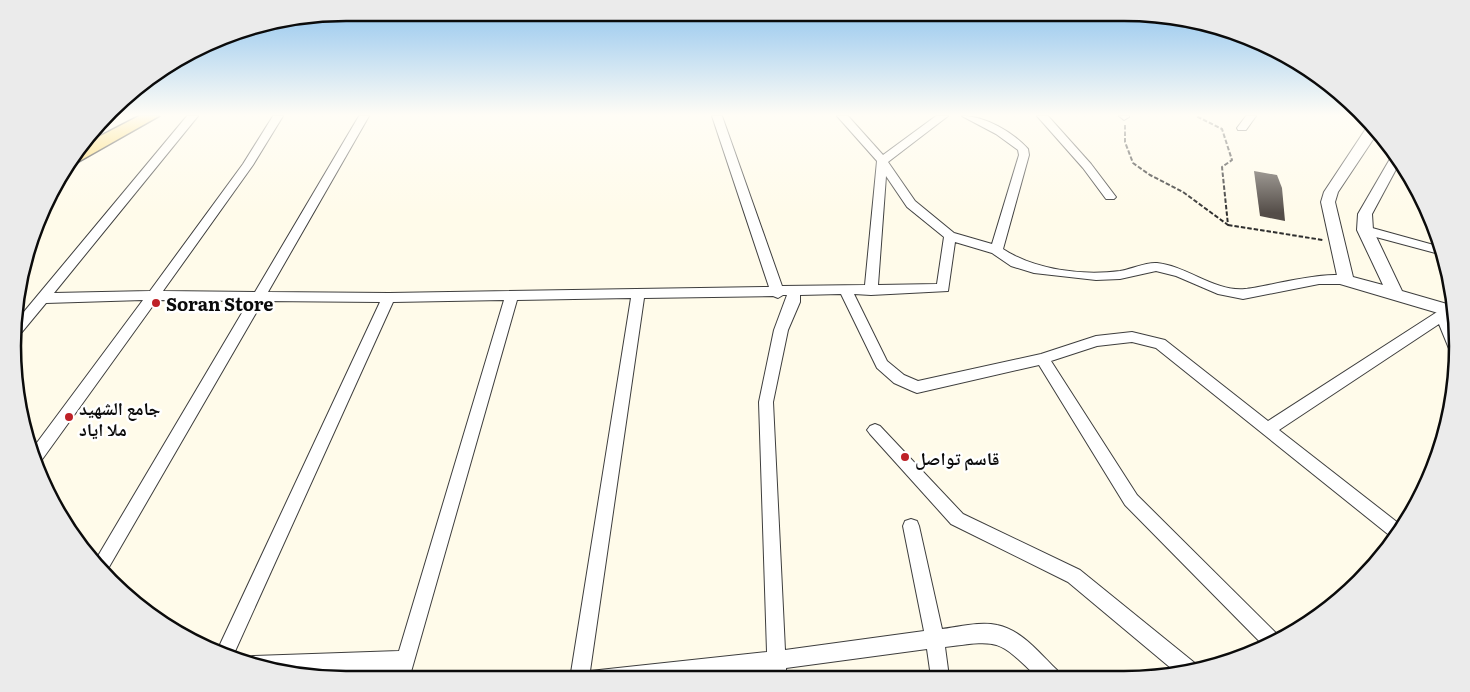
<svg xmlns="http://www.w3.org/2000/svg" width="1470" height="692" viewBox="0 0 1470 692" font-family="Literata,'Noto Naskh Arabic',serif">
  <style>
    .green { fill: #cfeab3 }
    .building { fill: #544d48 }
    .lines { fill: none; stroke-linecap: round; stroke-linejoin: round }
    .minor-casing { stroke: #3e3e3e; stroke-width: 2 }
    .tertiary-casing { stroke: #3e3e3e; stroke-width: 2 }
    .primary-casing { stroke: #1c1c1c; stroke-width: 3 }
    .path { stroke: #2d2d2d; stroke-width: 2; stroke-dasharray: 4.5 2; stroke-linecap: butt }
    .minor { fill: #fff; fill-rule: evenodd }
    .tertiary { fill: #fff; fill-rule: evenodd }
    .primary { fill: #fcd65d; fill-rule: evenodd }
    .poi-dot { fill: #be2127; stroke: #fff; stroke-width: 2 }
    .labels { text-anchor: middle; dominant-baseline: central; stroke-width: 5; stroke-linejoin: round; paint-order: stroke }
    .poi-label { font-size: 18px; font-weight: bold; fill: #0b0b0b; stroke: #fff; text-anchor: start }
    .rim { fill: none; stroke: #0b0b0b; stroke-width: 2.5 }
  </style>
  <rect width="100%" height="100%" fill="#fffbea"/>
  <!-- green -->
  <path class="green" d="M 383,670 L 381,679 L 346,679 L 312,676 Z"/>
  <!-- building -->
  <path class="building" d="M 1254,171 L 1277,175 L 1282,188 L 1285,221 L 1260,216 Z"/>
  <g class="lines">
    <!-- minor casing -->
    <g class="minor-casing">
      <path id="minor" d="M 187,116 L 198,116 L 54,293 L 150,291 L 243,164 L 273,116 L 283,116 L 253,165 L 163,291 L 255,292 L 359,116 L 369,116 L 268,292 L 389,293 L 769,287 L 712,116 L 722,116 L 782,286 L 865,285 L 877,161 L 837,116 L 848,116 L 883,155 L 936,116 L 948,116 L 888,162 L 915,201 L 954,233 L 992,244 L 1019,155 L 1018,150 L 996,134 L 962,116 C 985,116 1013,132 1028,149 L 1029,155 L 1003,249 C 1035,270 1082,276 1120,271 C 1132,269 1146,262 1157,263 C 1187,266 1215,292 1245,289 C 1263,288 1343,265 1352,280 L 1346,284 L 1319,284 L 1243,299 L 1218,294 L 1176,276 L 1156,271 L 1120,279 L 1096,280 L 1034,273 L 1011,266 L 992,253 L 955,242 L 948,291 L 871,295 L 854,294 L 887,361 L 904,375 L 918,381 L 1041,354 L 1096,336 L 1132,332 L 1165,340 L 1268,421 L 1437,312 L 1449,306 L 1454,308 L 1454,313 L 1450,317 L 1456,333 L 1457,356 L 1450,351 L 1439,324 L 1279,430 L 1402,526 L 1394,539 L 1156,348 L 1132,342 L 1097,346 L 1051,361 L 1137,495 L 1279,636 L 1280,638 L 1265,647 L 1125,505 L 1039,365 L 917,393 L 912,391 L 894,383 L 877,368 L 841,294 L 800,295 L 800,302 L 788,330 L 773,402 L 785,650 L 924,631 L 903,526 L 905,521 L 911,519 L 917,521 L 919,526 L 942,629 C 959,627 980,621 997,625 C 1022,630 1040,654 1057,670 L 1059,677 L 1037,677 C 998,639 999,640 945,647 L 949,677 L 931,677 L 927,649 L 786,668 L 786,678 L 768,678 L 767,670 L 691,678 L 570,679 L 631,298 L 517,300 L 409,679 L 391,679 L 393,670 L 284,673 L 245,662 L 246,658 L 253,656 L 399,651 L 504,300 L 393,302 L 232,658 L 216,653 L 380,302 L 263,301 L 105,574 L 95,561 L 249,301 L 157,300 L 41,461 L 37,462 L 33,448 L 143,300 L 46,303 L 22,332 L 17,334 L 18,319 ZM 886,176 L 907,207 L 944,237 L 937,284 L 878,285 ZM 783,295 L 787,295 L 774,330 L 759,402 L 767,652 L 590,671 L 644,298 L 773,296 L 778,298 Z
        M 1037,116 L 1048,116 L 1091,164 L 1116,197 L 1114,199 L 1106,199 L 1083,168 Z
        M 1119,116 L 1129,116 L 1129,117 L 1124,120 Z
        M 1246,116 L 1256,116 L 1246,130 L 1238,130 L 1237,128 Z
        M 1365,226 L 1441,247 L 1443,255 L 1361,233 L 1359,230 Z
        M 875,424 L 880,426 L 963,514 L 1080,570 L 1196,664 L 1197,669 L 1178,674 L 1068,582 L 951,524 L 870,434 L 867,430 L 870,426 Z"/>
    </g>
    <!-- tertiary casing -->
    <g class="tertiary-casing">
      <path id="tertiary" d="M 1369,124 L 1378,132 L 1338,192 L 1335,202 L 1353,277 L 1383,285 L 1357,230 L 1358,214 L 1394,152 L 1401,160 L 1372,214 L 1373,230 L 1402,291 L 1454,306 L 1455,318 L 1340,284 L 1338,280 L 1321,202 L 1324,192 Z"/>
    </g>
    <!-- primary casing -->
    <g class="primary-casing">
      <path id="primary" d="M 139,116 L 159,116 L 76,163 L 67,163 L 83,145 Z"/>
    </g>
    <!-- path -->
    <path class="path" d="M 1125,125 L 1125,142 L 1133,163 L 1150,175 L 1183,192 L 1228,225 L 1222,167 L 1232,160 L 1222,129 L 1196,116
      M 1228,225 L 1323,240"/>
    <!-- minor -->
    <use href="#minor" class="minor"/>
    <!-- tertiary -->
    <use href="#tertiary" class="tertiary"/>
    <!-- primary -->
    <use href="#primary" class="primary"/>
  </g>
  <!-- sky -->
  <linearGradient id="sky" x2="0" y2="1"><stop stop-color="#90c4ee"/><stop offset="0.54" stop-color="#fffdf6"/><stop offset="1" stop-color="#fffdf6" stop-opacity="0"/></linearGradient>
  <rect width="1470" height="213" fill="url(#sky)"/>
  <!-- markers -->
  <g class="poi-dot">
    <circle cx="156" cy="303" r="5"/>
    <circle cx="69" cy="417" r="5"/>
    <circle cx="905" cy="457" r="5"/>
  </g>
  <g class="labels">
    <!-- poi labels -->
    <g class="poi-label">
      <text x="166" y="303">Soran Store</text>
      <text x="79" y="407">جامع الشهيد<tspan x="79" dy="21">ملا اياد</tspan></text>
      <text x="915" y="457">قاسم تواصل</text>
    </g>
  </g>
  <!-- crop -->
  <path d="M0 0H1470V692H0ZM346 21H1124A325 325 0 0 1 1449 346V346A325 325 0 0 1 1124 671H346A325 325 0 0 1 21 346V346A325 325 0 0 1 346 21Z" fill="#ebebeb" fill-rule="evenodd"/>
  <path class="rim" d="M346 21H1124A325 325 0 0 1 1449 346V346A325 325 0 0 1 1124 671H346A325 325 0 0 1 21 346V346A325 325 0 0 1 346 21Z"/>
</svg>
